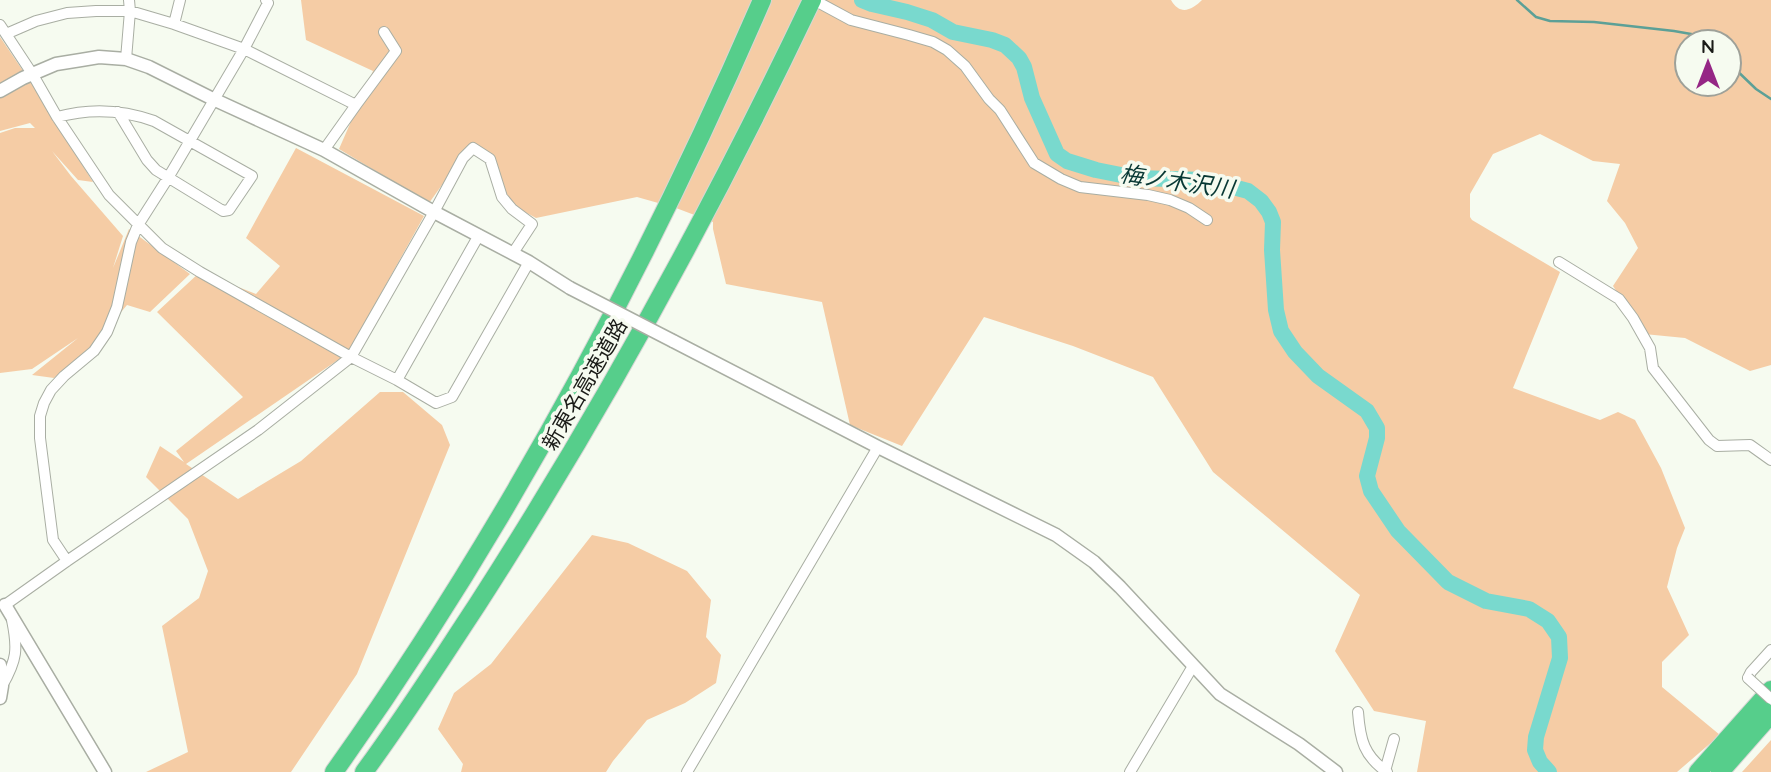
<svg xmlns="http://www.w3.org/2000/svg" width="1771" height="772" viewBox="0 0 1771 772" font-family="Quicksand,'Noto Sans JP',sans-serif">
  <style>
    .green { fill: #f5cca5; fill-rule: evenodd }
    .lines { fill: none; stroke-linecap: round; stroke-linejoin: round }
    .stream { stroke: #5ca097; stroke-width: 2.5 }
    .river { stroke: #79d9ce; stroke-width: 16 }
    .minor-casing { stroke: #a9aea3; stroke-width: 12 }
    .tertiary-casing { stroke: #a9aea3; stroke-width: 15 }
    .motorway-casing { stroke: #d6d6d5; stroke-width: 20 }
    .minor { stroke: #fff; stroke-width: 10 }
    .tertiary { stroke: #fff; stroke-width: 12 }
    .motorway { stroke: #56ce8b; stroke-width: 18 }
    .minor-bridge-casing { stroke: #a9aea3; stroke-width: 12; stroke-linecap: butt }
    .tertiary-bridge-casing { stroke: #a9aea3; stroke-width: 15; stroke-linecap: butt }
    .minor-bridge { stroke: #fff; stroke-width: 10 }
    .tertiary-bridge { stroke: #fff; stroke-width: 12 }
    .labels { text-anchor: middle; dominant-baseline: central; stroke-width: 7; stroke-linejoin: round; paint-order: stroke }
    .street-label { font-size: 21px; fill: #1a1b17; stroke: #f6fbf0 }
    .water-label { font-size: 23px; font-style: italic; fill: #083834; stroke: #f6fbf0 }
  </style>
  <rect width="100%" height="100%" fill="#f6fbf0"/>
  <!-- green -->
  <path class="green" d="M 301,0 L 1171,0 C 1180,16 1192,10 1202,0 L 1771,0 L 1771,365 L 1750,371 L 1685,338 L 1644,334 L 1613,286 L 1638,248 L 1625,223 L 1607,201 L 1620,164 L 1593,161 L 1540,134 L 1493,154 L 1470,194 L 1470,217 L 1472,220 L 1560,272 L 1513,388 L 1600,420 L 1618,412 L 1635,420 L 1661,468 L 1685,528 L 1677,548 L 1667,587 L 1689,635 L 1662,662 L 1662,687 L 1720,735 L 1677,772 L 1417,772 L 1426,721 L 1374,711 L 1335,651 L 1360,595 L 1213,472 L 1153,377 L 1073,346 L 984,317 L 902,446 L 850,425 L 822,302 L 726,284 L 713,229 L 713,222 L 676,208 L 637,197 L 536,218 L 499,198 L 490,159 L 470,146 L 429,203 L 339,149 L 373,71 L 306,40 ZM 1687,42 L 1729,42 L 1729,84 L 1687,84 Z
    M 0,37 L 36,90 L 93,182 L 78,180 L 52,151 L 71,176 L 123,236 L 113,268 L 129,229 L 190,274 L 150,312 L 127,305 L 95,343 L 54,378 L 32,375 L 78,338 L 32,369 L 0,373 L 0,133 L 15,128 L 35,128 L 30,123 L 0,131 Z
    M 296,148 L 424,216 L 348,353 L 186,464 L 238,499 L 301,461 L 380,392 L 403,392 L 442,425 L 450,445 L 357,674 L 291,772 L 146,772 L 188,752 L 162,626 L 199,598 L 208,571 L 188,519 L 146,477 L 160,446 L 184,462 L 176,451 L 243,397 L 157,312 L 200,272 L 256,294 L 280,266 L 246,238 Z
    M 592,535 L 628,543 L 687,571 L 711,600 L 706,637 L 721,655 L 716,683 L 685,703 L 647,720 L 613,761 L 606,772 L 461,772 L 463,764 L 438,729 L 454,693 L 491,664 Z
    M 1771,740 L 1771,772 L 1742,772 Z"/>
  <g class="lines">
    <!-- stream -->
    <path class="stream" d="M 1517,0 L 1536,17 L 1550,21 L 1594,22 L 1674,31 L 1691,34 L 1708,42
      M 1729,63 L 1756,89 L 1771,99"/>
    <!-- river -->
    <path class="river" d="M 862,0 L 872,4 L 907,12 L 932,20 L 953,32 L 992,40 L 1005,45 L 1019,58 L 1024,67 L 1032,98 L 1057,154 L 1067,161 L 1096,170 L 1136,178 L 1205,180 L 1218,183 L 1248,191 L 1261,201 L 1269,212 L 1273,222 L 1272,250 L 1276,310 L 1281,331 L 1295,352 L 1318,376 L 1367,411 L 1377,428 L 1377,438 L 1367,476 L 1371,491 L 1398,531 L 1448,582 L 1486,601 L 1529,609 L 1548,621 L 1559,637 L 1560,658 L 1536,737 L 1535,750 L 1540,762 L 1549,772"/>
    <!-- minor casing -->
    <g class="minor-casing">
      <path id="minor" d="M 814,0 L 851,20 L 909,35 L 933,42 L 947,50 L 965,66 L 989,99 L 1000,110 L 1034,163 L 1061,179 L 1080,187 L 1148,195 L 1170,200 L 1189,208 L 1207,220
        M 174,24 L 180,0
        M 0,25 L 33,75 L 57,117 L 109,195 L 162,248 L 200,272 L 351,357 L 397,380 L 436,403 L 452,397 L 529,262
        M 6,34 L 36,21 L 67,13 L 96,11 L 130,11 L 174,24 L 244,49 L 356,105 L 324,150
        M 126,59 L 130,11 L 129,0
        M 356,105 L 396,51 L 384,32
        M 57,117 C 90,108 121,109 154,121 L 252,176 L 229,210 L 223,211 L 156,170 L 147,160 L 118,112
        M 1559,262 L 1619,299 L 1633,318 L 1650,348 L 1653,368 L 1709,440 L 1717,446 L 1750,445 L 1771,460
        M 397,380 L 479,235
        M 67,561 L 53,540 L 40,438 L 40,416 L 44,403 L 51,390 L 64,376 L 94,351 L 107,332 L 117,307 L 131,242 L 138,225 L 168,178 L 244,49 L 268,3 L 266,0
        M 5,605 L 67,561 L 258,430 L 351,357 L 434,212 L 463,158 L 473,148 L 490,159 L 502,197 L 512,209 L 532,224 L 513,253
        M 1748,678 L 1751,672 L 1771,650
        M 2,686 C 17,660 18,649 12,620
        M 1358,712 C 1360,740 1364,756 1387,772
        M 1385,771 L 1394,739
        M 687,772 L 878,447
        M 1130,772 L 1193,666"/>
    </g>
    <!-- tertiary casing -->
    <g class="tertiary-casing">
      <path id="tertiary" d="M 0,91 L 23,78 L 56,64 L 81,60 L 99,57 L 126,59 L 149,67 L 213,99 L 324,150 L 434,212 L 529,262 L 570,288
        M 673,341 L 878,447 L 1056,535 L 1094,562 L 1120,587 L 1220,694 L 1299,744 L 1336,772
        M 5,605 L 105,772
        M 0,665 L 2,686 L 0,698"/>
    </g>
    <!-- motorway casing -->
    <g class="motorway-casing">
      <path id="motorway" d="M 334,772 C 505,532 645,270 762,0
        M 364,772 C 404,718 440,661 477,605 C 602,411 713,208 812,0
        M 1698,772 L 1771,690
        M 1720,772 L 1771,714"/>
    </g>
    <!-- minor -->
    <use href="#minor" class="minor"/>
    <!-- tertiary -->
    <use href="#tertiary" class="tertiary"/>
    <!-- motorway -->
    <use href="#motorway" class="motorway"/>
    <!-- minor-bridge casing -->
    <g class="minor-bridge-casing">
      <path id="minor-bridge" d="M 1748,678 L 1771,699"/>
    </g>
    <!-- tertiary-bridge casing -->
    <g class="tertiary-bridge-casing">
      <path id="tertiary-bridge" d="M 570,288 L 673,341"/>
    </g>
    <!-- minor-bridge -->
    <use href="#minor-bridge" class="minor-bridge"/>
    <!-- tertiary-bridge -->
    <use href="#tertiary-bridge" class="tertiary-bridge"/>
  </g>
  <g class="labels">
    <!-- street labels -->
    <g class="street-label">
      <text transform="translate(584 384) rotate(-60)">新東名高速道路</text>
    </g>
    <!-- water labels -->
    <g class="water-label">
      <text transform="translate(1177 181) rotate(8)">梅ノ木沢川</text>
    </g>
  </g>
  <!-- north arrow -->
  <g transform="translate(1708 63)"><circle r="33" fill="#f6fbf0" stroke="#9ea199" stroke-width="2"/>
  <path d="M0-5L12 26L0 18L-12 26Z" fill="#952685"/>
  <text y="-10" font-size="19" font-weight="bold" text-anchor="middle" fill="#1a1b17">N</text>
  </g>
</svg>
